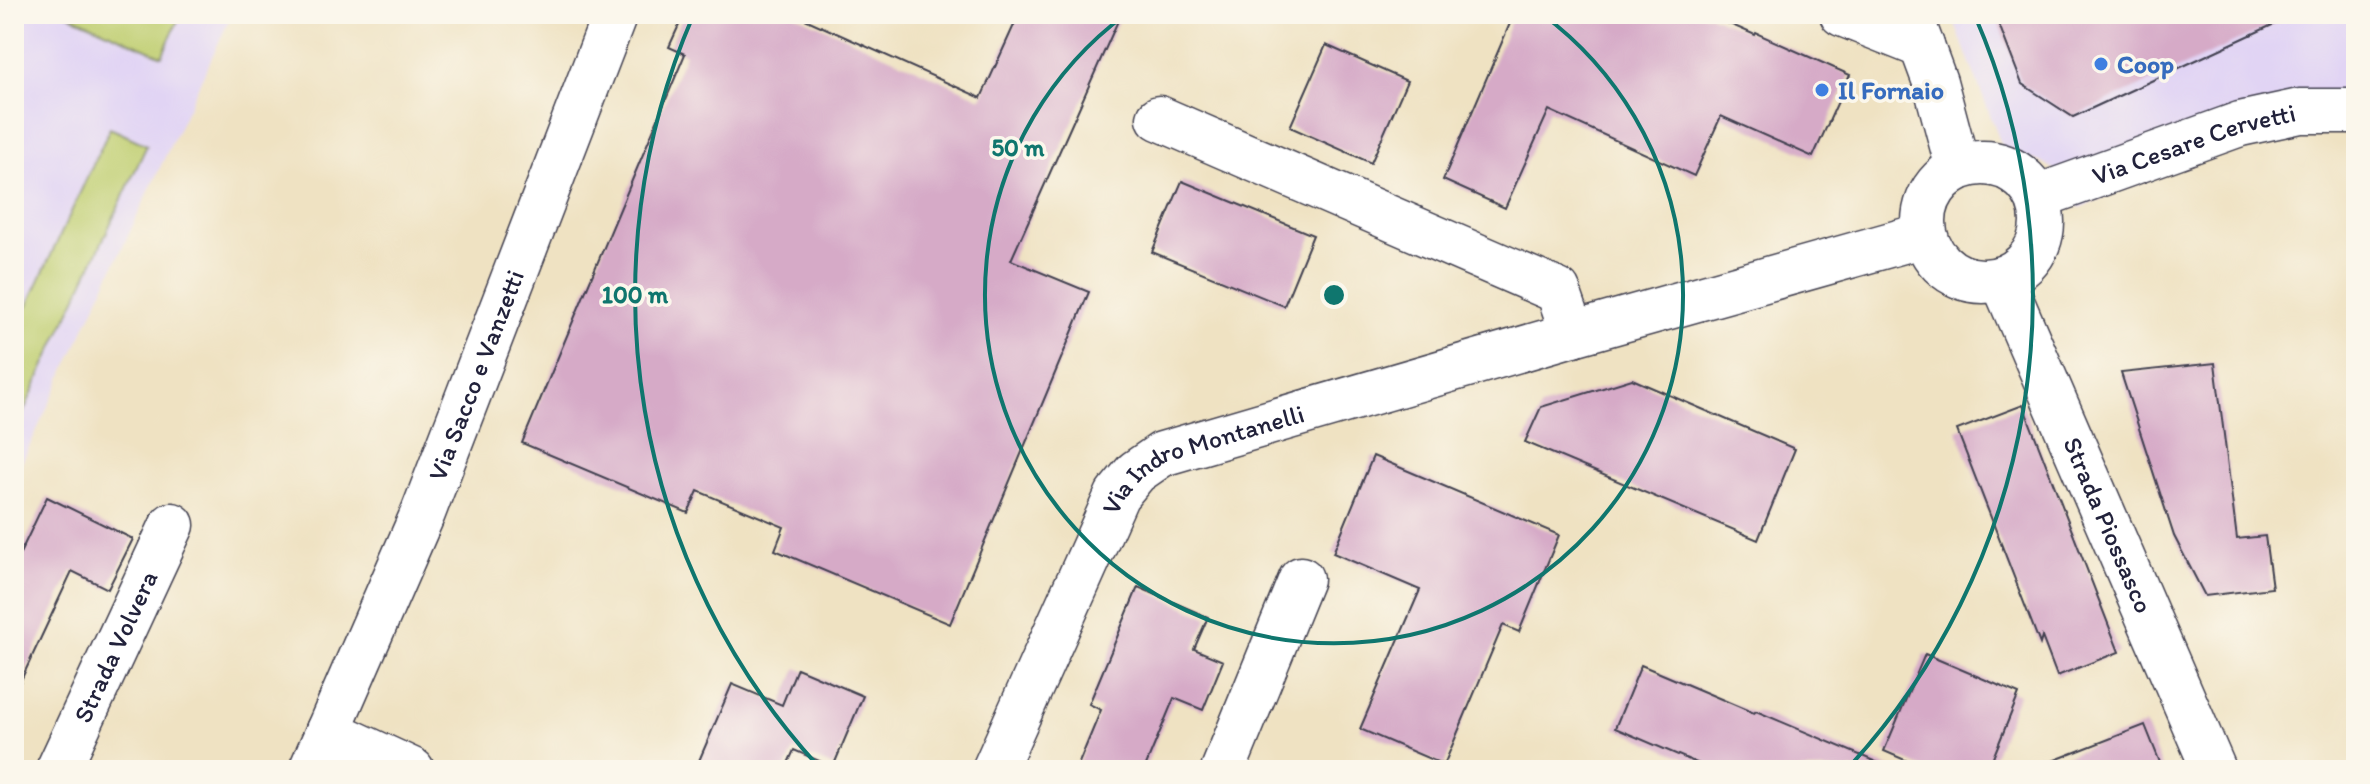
<svg xmlns="http://www.w3.org/2000/svg" width="2370" height="784" viewBox="0 0 2370 784" font-family="Itim,sans-serif">
  <style>
    .built { fill: #e1d4f4 }
    .green { fill: #bfce70; stroke: #707856; stroke-width: 2 }
    .building { fill: #d6aac7 }
    .lines { fill: none; stroke-linecap: round; stroke-linejoin: round }
    .minor-casing { stroke: #413f4f; stroke-width: 47 }
    .tertiary-casing { stroke: #413f4f; stroke-width: 47 }
    .minor { stroke: #fff; stroke-width: 44 }
    .tertiary { stroke: #fff; stroke-width: 44 }
    .ring { fill: none; stroke: #0f766e; stroke-width: 4 }
    .shop-dot { fill: #3f7fe0; stroke: #fbf7ec; stroke-width: 3 }
    .labels { text-anchor: middle; dominant-baseline: central; stroke-width: 7; stroke-linejoin: round; paint-order: stroke }
    .shop-label { font-size: 26px; font-weight: bold; fill: #366cbe; stroke: #fbf7ec; text-anchor: start }
    .street-label { font-size: 26px; fill: #22223b; stroke: #fbf7ec }
    .centre { fill: #0f766e; stroke: #fbf7ec; stroke-width: 4 }
    .ring-label { font-size: 24px; text-anchor: middle; font-weight: bold; fill: #0f766e; stroke: #fbf7ec; stroke-width: 7; stroke-linejoin: round; paint-order: stroke }
  </style>
  <rect width="100%" height="100%" fill="#fbf7ec"/>
  <filter id="ink" filterUnits="userSpaceOnUse"><feTurbulence type="fractalNoise" baseFrequency=".0125" numOctaves="2"/><feDisplacementMap in="SourceGraphic" scale="16" xChannelSelector="R" yChannelSelector="G"/><feConvolveMatrix kernelMatrix="1 2 1 2 8 2 1 2 1" color-interpolation-filters="sRGB"/></filter>
  <filter id="wash" filterUnits="userSpaceOnUse"><feTurbulence type="fractalNoise" baseFrequency=".006" numOctaves="4" result="noise"/><feDisplacementMap in="SourceGraphic" scale="32" xChannelSelector="R" yChannelSelector="G"/><feGaussianBlur stdDeviation="1.8" result="paint"/><feColorMatrix in="noise" values="0 0 0 0 0 0 0 0 0 0 0 0 0 0 0 0 0 1.4 0 .05"/><feComposite in="paint" operator="in"/></filter>
  <g filter="url(#wash)">
    <rect width="100%" height="100%" fill="#efe2c2"/>
    <!-- built -->
    <path class="built" d="M 14,14 L 232,14 L 14,479 Z
      M 1951,14 L 2356,14 L 2356,125 L 2245,137 L 2079,208 L 2065,177 L 2044,163 L 2020,156 L 2005,154 Z"/>
    <!-- green -->
    <path class="green" d="M 67,14 L 181,14 L 162,56 Z
      M 110,128 L 147,145 L 14,432 L 14,335 Z"/>
    <g id="blocks">
      <!-- building -->
      <path class="building" d="M 684,14 L 794,14 L 981,98 L 1019,14 L 1121,14 L 1011,260 L 1089,292 L 950,624 L 775,550 L 784,527 L 698,491 L 688,513 L 522,443 L 685,54 L 669,47 Z
        M 1514,14 L 1707,14 L 1755,35 L 1756,33 L 1850,75 L 1813,157 L 1721,116 L 1694,176 L 1549,110 L 1505,208 L 1443,180 Z
        M 1995,14 L 2296,14 L 2073,117 L 2022,84 Z
        M 1326,45 L 1407,81 L 1371,163 L 1290,127 Z
        M 1182,181 L 1313,235 L 1284,306 L 1152,252 Z
        M 2215,363 L 2237,539 L 2265,536 L 2272,588 L 2205,596 L 2174,536 L 2121,373 Z
        M 1632,379 L 1795,449 L 1758,540 L 1525,442 L 1541,407 Z
        M 2023,405 L 2119,652 L 2057,676 L 2042,637 L 2040,644 L 1957,430 Z
        M 1373,456 L 1559,535 L 1519,632 L 1503,625 L 1444,765 L 1360,729 L 1420,590 L 1333,553 Z
        M 47,497 L 133,539 L 108,589 L 72,571 L 14,695 L 14,566 Z
        M 1138,587 L 1208,617 L 1194,649 L 1223,661 L 1203,710 L 1174,698 L 1144,770 L 1076,770 L 1101,710 L 1089,704 Z
        M 1925,654 L 2019,694 L 1988,770 L 1928,770 L 1884,751 Z
        M 1641,665 L 1754,713 L 1756,711 L 1895,770 L 1713,770 L 1615,728 Z
        M 797,668 L 863,696 L 833,767 L 794,750 L 785,770 L 695,770 L 732,684 L 782,705 Z
        M 2145,725 L 2163,770 L 2037,770 L 2037,767 Z"/>
    </g>
  </g>
  <g filter="url(#ink)">
    <use href="#blocks" fill-opacity="0" stroke="#413f4f" stroke-width="2"/>
    <g class="lines">
      <!-- minor casing -->
      <g class="minor-casing">
        <g id="minor">
          <path d="M 1842,14 L 1922,46"/>
          <path d="M 1159,118 L 1558,291 L 1573,334"/>
          <path id="s1" d="M 2037,197 L 2240,124 L 2300,111 L 2356,111"/>
          <path id="s2" d="M 58,770 L 172,525"/>
          <path d="M 311,770 L 328,731"/>
          <path id="s3" d="M 412,770 L 328,731 L 423,513 L 615,14"/>
          <path id="s4" d="M 994,770 L 1117,495 L 1136,472 L 1162,454 L 1573,334 L 1924,235"/>
          <path d="M 1223,770 L 1301,579"/>
        </g>
      </g>
      <!-- tertiary casing -->
      <g class="tertiary-casing">
        <g id="tertiary">
          <path d="M 1910,14 L 1935,82 L 1958,168"/>
          <circle cx="1983" cy="222" r="59"/>
          <path id="s5" d="M 2002,279 L 2214,770"/>
        </g>
      </g>
      <!-- minor -->
      <use href="#minor" class="minor"/>
      <!-- tertiary -->
      <use href="#tertiary" class="tertiary"/>
    </g>
  </g>
  <!-- distance rings -->
  <g class="ring">
    <path d="M1542 14A349 349 0 1 1 1126 14"/>
    <path d="M819 767A699 699 0 0 1 693 16M1975 16A699 699 0 0 1 1849 767"/>
  </g>
  <!-- markers -->
  <g class="shop-dot">
    <circle cx="2101" cy="64" r="8"/>
    <circle cx="1822" cy="90" r="8"/>
  </g>
  <g class="labels">
    <!-- shop labels -->
    <g class="shop-label">
      <text x="2117" y="64">Coop</text>
      <text x="1838" y="90">Il Fornaio</text>
    </g>
    <!-- street labels -->
    <g class="street-label">
      <text stroke="none"><textPath href="#s1" startOffset="166">Via Cesare Cervetti</textPath></text>
      <text stroke="none"><textPath href="#s3" startOffset="478">Via Sacco e Vanzetti</textPath></text>
      <text stroke="none"><textPath href="#s4" startOffset="396">Via Indro Montanelli</textPath></text>
      <text stroke="none"><textPath href="#s5" startOffset="268">Strada Piossasco</textPath></text>
      <text stroke="none"><textPath href="#s2" startOffset="136">Strada Volvera</textPath></text>
    </g>
  </g>
  <circle cx="1334" cy="295" r="12" class="centre"/>
  <g class="ring-label">
    <text x="1018" y="156">50 m</text>
    <text x="635" y="303">100 m</text>
  </g>
  <!-- margin -->
  <rect width="2370" height="784" fill="none" stroke="#fbf7ec" stroke-width="48"/>
</svg>
